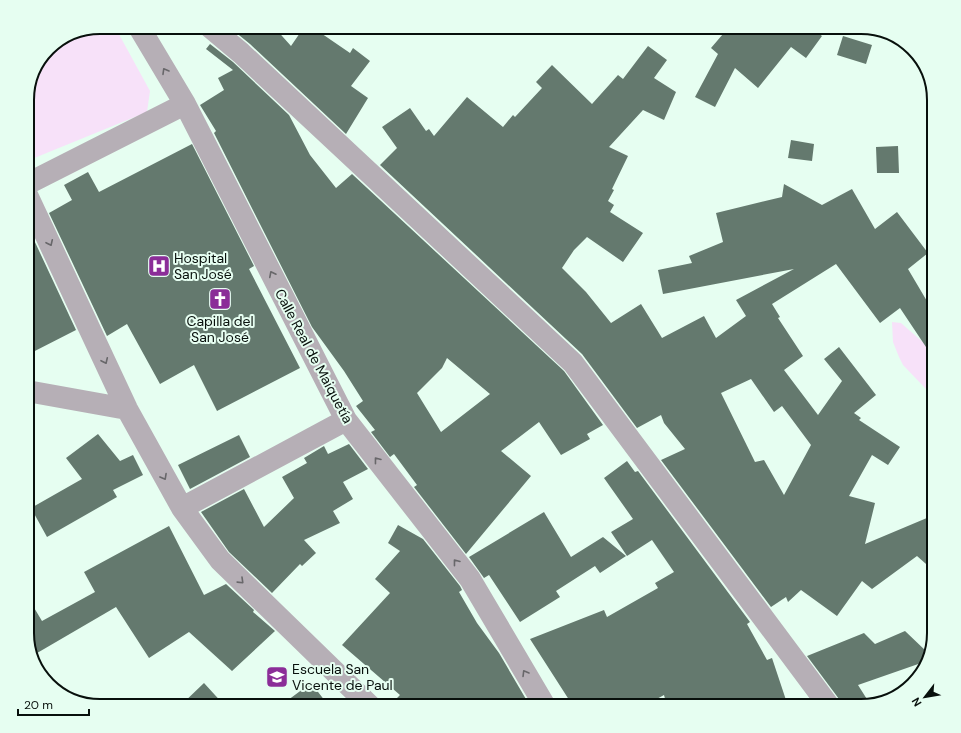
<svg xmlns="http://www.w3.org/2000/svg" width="961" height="733" viewBox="0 0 961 733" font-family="'DM Sans',sans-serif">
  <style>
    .green { fill: #f7e1f9 }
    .building { fill: #64796e; fill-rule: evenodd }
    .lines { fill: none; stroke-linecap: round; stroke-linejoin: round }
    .minor { stroke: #b6afb6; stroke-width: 22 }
    .oneway { stroke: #68676a }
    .labels { text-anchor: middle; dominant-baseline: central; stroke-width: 4; stroke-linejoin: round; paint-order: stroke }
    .poi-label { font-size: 14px; fill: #08100c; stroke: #e6fef1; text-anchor: start }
    .street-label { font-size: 14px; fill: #08100c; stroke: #e6fef1 }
    .rim { fill: none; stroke: #08100c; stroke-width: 2 }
  </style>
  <rect width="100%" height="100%" fill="#e6fef1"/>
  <!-- green -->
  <path class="green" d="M 101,27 L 115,27 L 150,91 L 147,112 L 27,161 L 27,95 L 34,68 L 52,45 Z
    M 892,322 L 901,323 L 934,352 L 934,400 L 926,389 L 903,365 L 899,357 L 893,342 Z"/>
  <!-- building -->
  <path class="building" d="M 229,27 L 274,27 L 291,46 L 304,27 L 312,27 L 350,53 L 353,48 L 370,61 L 351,86 L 368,98 L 346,134 L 250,44 Z
    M 729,27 L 810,27 L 822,36 L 806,58 L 791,47 L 758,88 L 735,68 L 715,107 L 695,97 L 718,54 L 711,48 Z
    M 843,36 L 872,45 L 866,64 L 837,55 Z
    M 210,44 L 233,62 L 289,115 L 310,155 L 336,188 L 352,174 L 564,371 L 603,425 L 587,434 L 590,439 L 561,455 L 539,422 L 501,451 L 531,476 L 466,554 L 414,487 L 417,485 L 394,454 L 390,457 L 371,432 L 375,430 L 356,406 L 363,401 L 344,371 L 312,327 L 214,133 L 216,131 L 200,105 L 224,90 L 218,78 L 233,70 L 206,49 ZM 447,358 L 490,394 L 441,432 L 417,393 L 442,368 Z
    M 648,46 L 667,60 L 654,78 L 676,92 L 664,120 L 643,110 L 609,147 L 628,156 L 612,189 L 614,190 L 608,201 L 614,205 L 610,212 L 643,233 L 623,262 L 587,237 L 574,250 L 562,268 L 586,292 L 611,323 L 641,304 L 662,338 L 704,316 L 716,338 L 746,316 L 736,300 L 794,269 L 663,294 L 658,270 L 692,263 L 689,256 L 723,242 L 716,213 L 782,197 L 784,184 L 822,205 L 852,189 L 875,229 L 897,212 L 928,253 L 908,269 L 934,313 L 934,359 L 900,308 L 880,323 L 836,264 L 772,304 L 780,317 L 778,318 L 803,356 L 784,370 L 818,415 L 842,381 L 824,359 L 839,347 L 876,395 L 854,413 L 861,418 L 859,420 L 900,447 L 888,465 L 872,455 L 849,496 L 875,503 L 865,544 L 934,515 L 934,571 L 917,556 L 872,589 L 862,581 L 837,616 L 801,590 L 788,602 L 786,597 L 771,607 L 661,460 L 685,449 L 664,423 L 661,415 L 637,428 L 582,354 L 380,165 L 397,148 L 382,127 L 410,108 L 426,131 L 429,129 L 434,136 L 467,97 L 503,127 L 513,115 L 515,117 L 542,88 L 536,82 L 552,65 L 592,104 L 618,75 L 623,79 ZM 751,379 L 774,412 L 782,406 L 811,445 L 784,495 L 764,460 L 755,462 L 721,393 Z
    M 791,140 L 814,144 L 812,161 L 788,158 Z
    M 192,144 L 254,266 L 249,269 L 300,368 L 217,411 L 194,365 L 160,384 L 127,324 L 107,336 L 49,213 L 72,200 L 64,185 L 88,172 L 99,192 Z
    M 898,146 L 899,173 L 877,173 L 876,147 Z
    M 27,225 L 76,330 L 27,355 Z
    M 98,434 L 120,461 L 133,455 L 143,475 L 113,490 L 117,497 L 47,537 L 31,508 L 82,479 L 66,458 Z
    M 239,435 L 250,457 L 190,489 L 178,465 Z
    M 349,444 L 368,469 L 343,482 L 353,499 L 333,511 L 340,523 L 304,540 L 316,553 L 302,566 L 300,564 L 272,593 L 229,552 L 201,512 L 244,489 L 264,527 L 294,498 L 282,477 L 307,463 L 304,458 L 324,446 L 328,454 Z
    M 627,461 L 635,472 L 638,471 L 750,622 L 747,624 L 767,660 L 772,658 L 788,706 L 667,706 L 664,695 L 644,706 L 573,706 L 530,639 L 604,610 L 607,617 L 658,588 L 655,583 L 674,572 L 652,540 L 627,556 L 611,532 L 633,519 L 604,478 Z
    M 544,512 L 571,557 L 603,537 L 626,556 L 600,573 L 595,566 L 556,591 L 560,597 L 520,622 L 489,575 L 484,578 L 469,557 Z
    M 398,525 L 423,539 L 460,586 L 462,590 L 459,592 L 477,623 L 499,653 L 530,706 L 389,706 L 400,695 L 342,645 L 390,593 L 375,579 L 400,551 L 388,543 Z
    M 169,526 L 204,595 L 226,584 L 254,610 L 253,612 L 275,631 L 232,671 L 189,632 L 149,658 L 116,607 L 32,656 L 27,637 L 27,596 L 42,621 L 95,592 L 84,572 Z
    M 905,631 L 927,652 L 924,662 L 858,685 L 870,704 L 860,706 L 842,706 L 839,699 L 807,656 L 864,633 L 875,644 Z
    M 204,683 L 225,706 L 180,706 Z
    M 311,683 L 329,706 L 280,706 Z"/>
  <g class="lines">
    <!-- minor -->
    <path class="minor" d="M 139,27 L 185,104 L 346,420 L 470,579 L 545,706
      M 210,27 L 241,53 L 573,363 L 829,706
      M 27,184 L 185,104
      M 27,195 L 127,409 L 182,508 L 220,560 L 370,706
      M 27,391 L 127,409
      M 182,508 L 346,420"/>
  </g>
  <!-- one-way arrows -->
  <defs><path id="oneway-chevron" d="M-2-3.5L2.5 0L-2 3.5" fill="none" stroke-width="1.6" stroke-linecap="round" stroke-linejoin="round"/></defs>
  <g class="oneway">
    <use href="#oneway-chevron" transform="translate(165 71) rotate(-120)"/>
    <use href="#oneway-chevron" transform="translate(50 243) rotate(65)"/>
    <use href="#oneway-chevron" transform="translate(272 274) rotate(-117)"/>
    <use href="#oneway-chevron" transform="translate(105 361) rotate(65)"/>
    <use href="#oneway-chevron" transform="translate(377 460) rotate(-128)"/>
    <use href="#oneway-chevron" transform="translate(164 477) rotate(61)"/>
    <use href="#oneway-chevron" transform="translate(456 562) rotate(-128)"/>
    <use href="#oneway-chevron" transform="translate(241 581) rotate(44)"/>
    <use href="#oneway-chevron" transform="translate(525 673) rotate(-121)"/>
  </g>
  <!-- icons -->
  <defs>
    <g id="hospital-square" transform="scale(1.15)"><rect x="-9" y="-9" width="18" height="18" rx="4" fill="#8b2d98" stroke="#e6fef1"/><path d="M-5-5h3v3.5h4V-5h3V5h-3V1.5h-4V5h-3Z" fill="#fff"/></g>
    <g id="church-square" transform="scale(1.15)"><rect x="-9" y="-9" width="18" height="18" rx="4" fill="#8b2d98" stroke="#e6fef1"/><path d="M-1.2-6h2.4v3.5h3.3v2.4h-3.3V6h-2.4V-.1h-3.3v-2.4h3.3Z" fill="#fff"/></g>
    <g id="school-square" transform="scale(1.15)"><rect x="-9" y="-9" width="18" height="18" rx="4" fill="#8b2d98" stroke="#e6fef1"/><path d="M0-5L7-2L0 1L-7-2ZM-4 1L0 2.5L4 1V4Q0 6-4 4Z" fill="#fff"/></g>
  </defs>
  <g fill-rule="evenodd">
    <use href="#hospital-square" x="159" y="266"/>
    <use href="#church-square" x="220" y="299"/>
    <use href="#school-square" x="277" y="677"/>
  </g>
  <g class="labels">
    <!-- poi labels -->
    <g class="poi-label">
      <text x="174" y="258">Hospital<tspan x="174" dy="16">San José</tspan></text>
      <text x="220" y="321" text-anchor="middle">Capilla del<tspan x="220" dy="16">San José</tspan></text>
      <text x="292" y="669">Escuela San<tspan x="292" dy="16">Vicente de Paul</tspan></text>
    </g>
    <!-- street labels -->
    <g class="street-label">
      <text transform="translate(314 356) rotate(62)">Calle Real de Maiquetía</text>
    </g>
  </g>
  <!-- crop -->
  <path d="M0 0H961V733H0ZM100 34H861A66 66 0 0 1 927 100V633A66 66 0 0 1 861 699H100A66 66 0 0 1 34 633V100A66 66 0 0 1 100 34Z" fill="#e6fef1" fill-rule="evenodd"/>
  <path class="rim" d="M100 34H861A66 66 0 0 1 927 100V633A66 66 0 0 1 861 699H100A66 66 0 0 1 34 633V100A66 66 0 0 1 100 34Z"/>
  <!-- north arrow -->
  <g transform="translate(925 697) rotate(239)" stroke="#e6fef1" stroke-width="3" paint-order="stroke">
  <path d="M0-3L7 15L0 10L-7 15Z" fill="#08100c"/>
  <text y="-6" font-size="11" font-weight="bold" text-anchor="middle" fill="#08100c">N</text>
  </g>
  <!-- scale -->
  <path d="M18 709v6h71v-6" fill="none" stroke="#08100c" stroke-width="2"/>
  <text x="24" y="709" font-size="12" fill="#08100c" stroke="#e6fef1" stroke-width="3" paint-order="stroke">20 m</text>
</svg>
